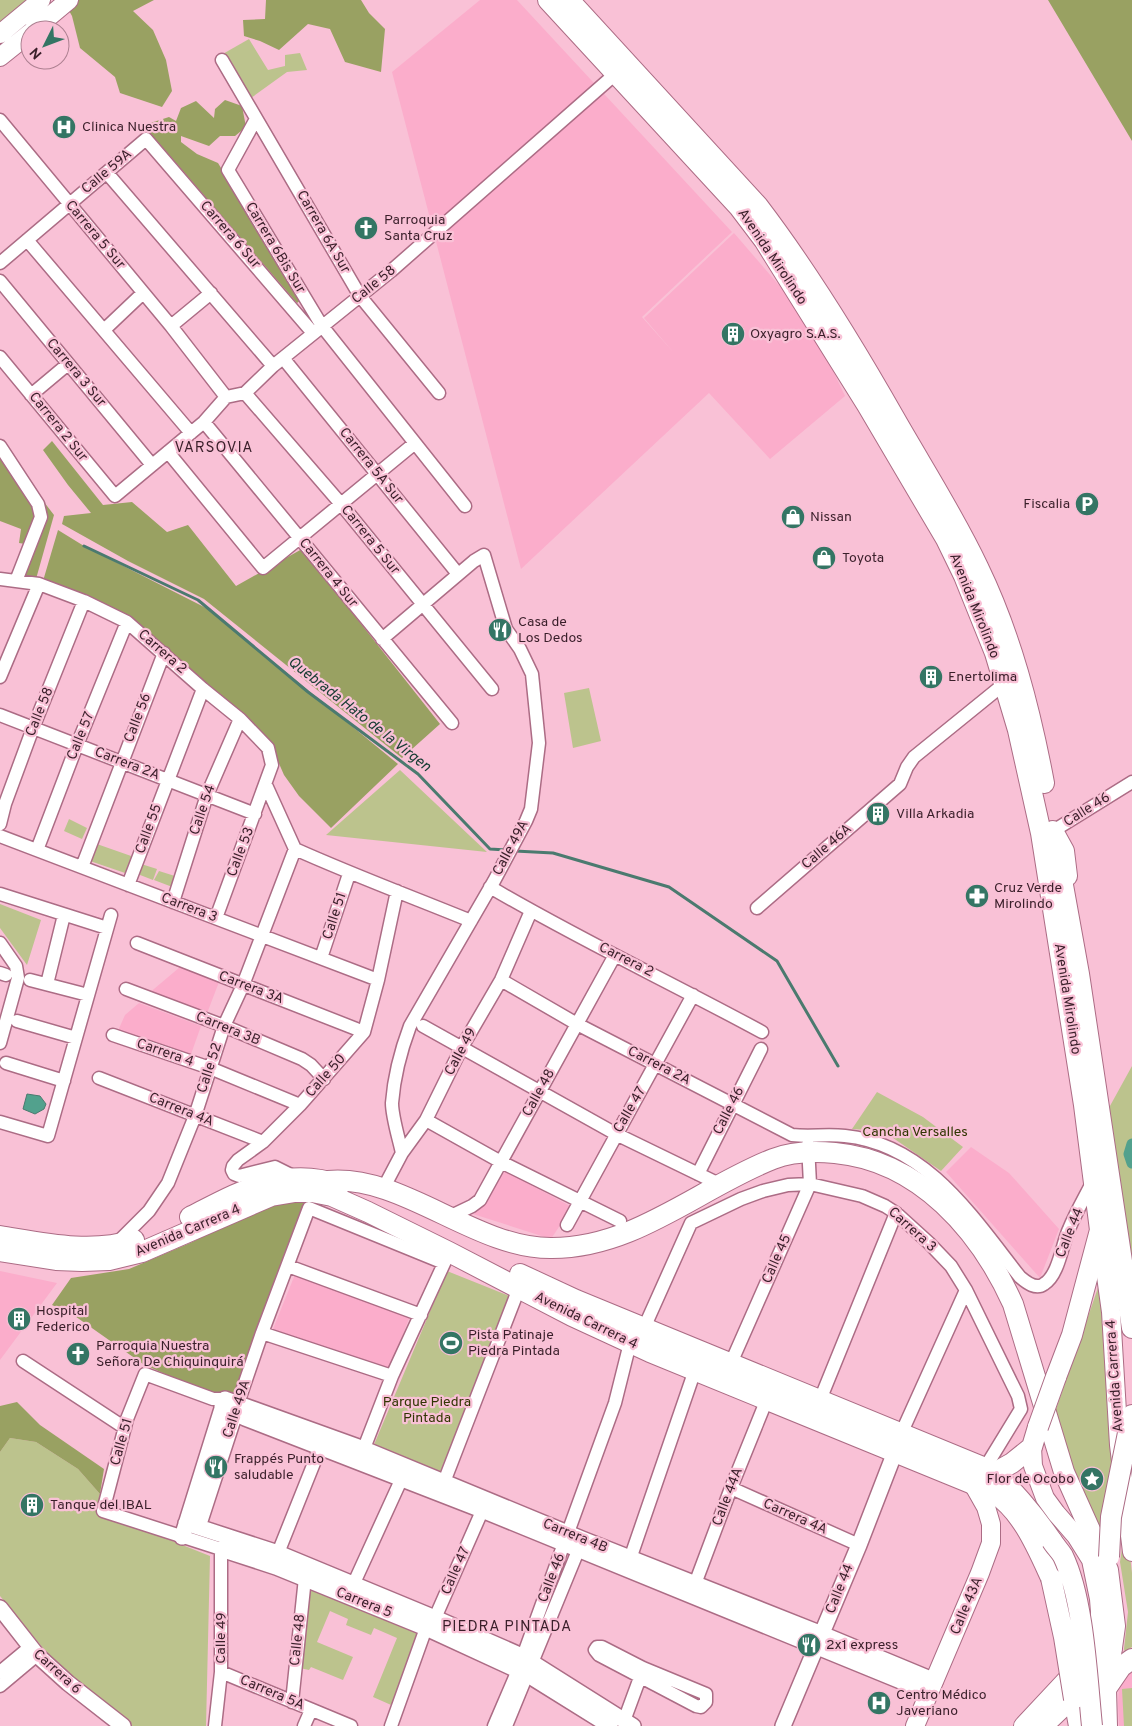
<svg xmlns="http://www.w3.org/2000/svg" width="1132" height="1726" viewBox="0 0 1132 1726" font-family="Overpass,sans-serif">
  <style>
    .built { fill: #fbadcb }
    .green { fill: #bcc38d }
    .forest { fill: #99a162 }
    .water { fill: #52a18d; stroke: #4b7a6f }
    .lines { fill: none; stroke-linecap: round; stroke-linejoin: round }
    .stream { stroke: #4b7a6f; stroke-width: 3 }
    .canal { stroke: #52a18d; stroke-width: 11 }
    .minor-casing { stroke: #ac6c85; stroke-width: 15 }
    .tertiary-casing { stroke: #ac6c85; stroke-width: 18 }
    .secondary-casing { stroke: #ac6c85; stroke-width: 20 }
    .primary-casing { stroke: #ac6c85; stroke-width: 22 }
    .minor { stroke: #fff; stroke-width: 12 }
    .tertiary { stroke: #fff; stroke-width: 15 }
    .secondary { stroke: #fff; stroke-width: 18 }
    .primary { stroke: #fff; stroke-width: 20 }
    .primary-bridge-casing { stroke: #ac6c85; stroke-width: 22; stroke-linecap: butt }
    .primary-bridge { stroke: #fff; stroke-width: 20 }
    .labels { text-anchor: middle; dominant-baseline: central; stroke-width: 4.5; stroke-linejoin: round; paint-order: stroke }
    .poi-label { font-size: 14px; fill: #3a1f2a; stroke: #f9c1d6; text-anchor: start }
    .street-label { font-size: 14px; fill: #3a1f2a; stroke: #f9c1d6 }
    .park-label { font-size: 14px; fill: #313502; stroke: #f9c1d6 }
    .neighbourhood-label { font-size: 15px; letter-spacing: 1px; fill: #3a1f2a; stroke: #f9c1d6 }
    .water-label { font-size: 15px; font-style: italic; fill: #173c33; stroke: #f9c1d6 }
  </style>
  <rect width="100%" height="100%" fill="#f9c1d6"/>
  <!-- built -->
  <path class="built" d="M 480,0 L 517,0 L 732,232 L 642,317 L 674,353 L 644,318 L 734,233 L 809,320 L 845,396 L 770,459 L 709,393 L 521,569 L 392,72 Z
    M 180,967 L 219,982 L 206,1016 L 148,994 Z
    M 139,1003 L 201,1026 L 190,1057 L 117,1033 L 125,1015 Z
    M 971,1147 L 1009,1173 L 1059,1229 L 1040,1278 L 946,1172 Z
    M 505,1171 L 572,1207 L 551,1239 L 473,1214 Z
    M 0,1271 L 57,1283 L 0,1360 Z
    M 296,1272 L 410,1316 L 389,1371 L 271,1334 Z
    M 1132,1663 L 1132,1726 L 1119,1726 L 1118,1703 L 1119,1682 Z"/>
  <!-- green -->
  <path class="green" d="M 0,0 L 34,0 L 0,29 Z
    M 249,39 L 268,70 L 285,66 L 285,55 L 300,53 L 307,70 L 287,72 L 251,98 L 221,55 Z
    M 589,688 L 601,741 L 573,748 L 564,693 Z
    M 400,770 L 487,852 L 326,835 Z
    M 69,819 L 87,828 L 82,839 L 64,831 Z
    M 94,843 L 134,857 L 128,874 L 90,861 Z
    M 138,863 L 157,869 L 153,880 L 135,873 Z
    M 159,871 L 178,877 L 175,888 L 154,880 Z
    M 0,904 L 41,920 L 27,965 L 0,928 Z
    M 1132,1066 L 1132,1272 L 1105,1115 Z
    M 877,1092 L 923,1117 L 963,1147 L 941,1171 L 883,1131 L 852,1129 Z
    M 447,1271 L 512,1297 L 439,1475 L 373,1447 Z
    M 1101,1279 L 1116,1452 L 1105,1540 L 1074,1477 L 1055,1412 Z
    M 10,1438 L 36,1442 L 78,1469 L 100,1494 L 97,1511 L 210,1556 L 206,1726 L 132,1726 L 52,1659 L 0,1596 L 0,1452 Z
    M 1126,1521 L 1132,1573 L 1132,1647 L 1125,1652 L 1124,1649 L 1128,1612 L 1120,1562 Z
    M 305,1578 L 426,1628 L 398,1708 L 373,1697 L 397,1638 L 374,1628 L 371,1635 L 346,1625 L 348,1619 L 330,1611 L 317,1642 L 353,1657 L 343,1680 L 311,1667 L 309,1670 L 295,1667 Z
    M 1132,1688 L 1132,1726 L 1124,1726 L 1122,1689 Z"/>
  <!-- forest -->
  <path class="forest" d="M 76,0 L 154,0 L 133,11 L 153,30 L 166,60 L 172,91 L 162,107 L 120,93 L 115,77 L 80,48 L 72,16 L 67,7 Z
    M 266,0 L 361,0 L 369,13 L 385,29 L 381,72 L 345,62 L 330,29 L 308,24 L 279,50 L 260,41 L 244,36 L 243,20 L 265,19 Z
    M 1048,0 L 1132,0 L 1132,141 Z
    M 225,100 L 242,106 L 246,127 L 235,136 L 220,136 L 209,146 L 181,136 L 181,142 L 197,154 L 218,163 L 301,300 L 297,303 L 157,141 L 144,130 L 144,125 L 169,117 L 176,121 L 181,108 L 196,101 L 214,118 L 215,109 Z
    M 52,441 L 103,505 L 132,502 L 167,532 L 188,525 L 236,586 L 302,549 L 440,724 L 402,758 L 204,599 L 128,561 L 62,524 L 64,516 L 91,513 L 68,485 L 43,450 Z
    M 0,445 L 54,515 L 36,579 L 22,577 L 32,545 L 19,543 L 21,529 L 0,521 Z
    M 58,530 L 84,546 L 210,610 L 398,764 L 331,828 L 299,796 L 284,775 L 271,745 L 134,623 L 43,581 Z
    M 308,1200 L 235,1394 L 226,1391 L 213,1396 L 143,1364 L 72,1314 L 52,1305 L 71,1278 L 129,1269 L 190,1243 L 273,1203 Z
    M 17,1402 L 40,1425 L 104,1469 L 100,1494 L 78,1469 L 36,1442 L 10,1438 L 0,1452 L 0,1406 Z"/>
  <!-- water -->
  <path class="water" d="M 27,1094 L 40,1096 L 46,1104 L 44,1109 L 35,1114 L 23,1109 Z"/>
  <g class="lines">
    <!-- stream -->
    <path class="stream" d="M 84,546 L 198,600 L 308,692 L 418,774 L 490,849 L 506,850
      M 515,851 L 553,853 L 669,887 L 777,961 L 838,1066"/>
    <!-- canal -->
    <path class="canal" d="M 1132,1144 L 1129,1154 L 1132,1163"/>
    <!-- minor casing -->
    <g class="minor-casing">
      <path id="minor" d="M 222,60 L 360,296 L 439,393
        M 256,119 L 228,170 L 322,326 L 465,506
        M 0,120 L 171,326 L 226,397
        M 107,173 L 273,366
        M 27,240 L 191,433
        M 0,263 L 146,139 L 313,333
        M 0,281 L 152,465
        M 171,326 L 211,293
        M 104,330 L 143,293
        M 0,357 L 115,496 L 204,422 L 226,397 L 245,393 L 273,366 L 391,271 L 621,69
        M 283,358 L 458,574
        M 245,393 L 341,504 L 492,689
        M 31,395 L 68,364
        M 204,422 L 452,723
        M 0,446 L 38,504 L 41,517 L 16,581
        M 168,452 L 263,568 L 415,443
        M 0,579 L 39,584 L 84,601 L 127,622 L 203,689 L 240,719 L 268,748 L 272,765 L 216,918
        M 382,639 L 474,561 L 484,555 L 506,629 L 520,649 L 532,674 L 539,743 L 531,809 L 526,821 L 494,881 L 410,1026 C 401,1050 394,1077 392,1103 C 392,1117 399,1139 402,1153
        M 0,677 L 39,584
        M 0,715 L 255,814
        M 266,785 L 295,849 C 353,875 412,897 471,921
        M 0,824 L 5,804 L 33,728 L 84,601
        M 1046,832 L 1053,831 L 1132,782
        M 0,836 L 378,980
        M 37,850 L 77,745 L 127,622
        M 82,867 L 164,653
        M 128,885 L 203,689
        M 490,887 C 578,939 672,983 762,1032
        M 0,894 L 107,928
        M 173,902 L 207,795 L 240,719
        M 757,908 L 900,784 L 907,767 L 914,757 L 1004,684
        M 0,943 L 16,966 L 18,978 L 0,1043
        M 137,943 L 364,1032
        M 321,958 L 349,874
        M 0,973 L 6,975
        M 30,980 L 88,995
        M 501,980 L 577,1024 L 792,1135 C 810,1137 827,1134 845,1136 C 927,1144 974,1219 1020,1277 C 1027,1283 1036,1290 1044,1284 C 1059,1275 1062,1244 1069,1229 C 1076,1212 1085,1197 1093,1181
        M 47,984 L 64,915
        M 126,989 L 224,1026 L 302,1059 L 311,1065 L 324,1079
        M 17,1021 L 76,1038
        M 423,1026 L 616,1134 L 721,1185
        M 113,1035 L 210,1068 L 300,1105
        M 6,1063 L 64,1081
        M 99,1078 L 263,1142
        M 426,1120 L 501,1162 L 620,1221
        M 0,1122 L 48,1136 L 111,915
        M 698,1174 L 761,1049
        M 295,1177 L 275,1167 L 239,1176 L 234,1174 L 232,1170 L 233,1166 L 238,1160 L 263,1142 L 300,1105 L 364,1032 L 378,980 L 397,891
        M 383,1189 L 402,1153 L 426,1120 L 462,1047 L 501,980 L 531,911
        M 449,1217 L 472,1206 L 480,1200 L 615,955
        M 567,1225 L 693,995
        M 118,1242 L 149,1211 L 168,1183 L 195,1116 L 224,1026 L 243,985 L 295,849
        M 288,1266 L 421,1315
        M 644,1328 L 691,1223 L 741,1199 L 763,1191 L 788,1185 L 810,1184 L 862,1196 L 885,1206 L 896,1213 L 929,1243 L 951,1266 L 966,1290 L 1018,1396 L 1021,1409 L 985,1468
        M 262,1333 L 392,1376
        M 23,1361 L 125,1428
        M 731,1363 L 810,1184 L 808,1145
        M 820,1400 L 896,1213
        M 238,1403 L 262,1333 L 309,1208 L 444,1263
        M 901,1434 L 966,1290
        M 361,1456 L 392,1376 L 447,1257
        M 444,1482 L 519,1288
        M 731,1488 L 859,1545
        M 630,1559 L 695,1370
        M 276,1563 L 278,1553 L 320,1448
        M 354,1583 L 401,1480
        M 692,1592 L 731,1488 L 767,1399
        M 597,1647 L 602,1647 L 643,1668 L 706,1694 L 706,1702 L 701,1707 L 696,1706 L 599,1655 L 595,1650 Z
        M 0,1672 L 30,1647
        M 221,1672 L 351,1726
        M 0,1686 L 37,1655
        M 292,1702 L 305,1578
        M 624,1721 L 642,1672
        M 215,1726 L 221,1672 L 221,1549 L 103,1511 L 127,1419 L 145,1374 L 213,1399 L 225,1399
        M 304,1726 L 311,1710
        M 391,1726 L 426,1628 L 435,1618 L 486,1502
        M 494,1726 L 518,1670 L 615,1403 L 630,1343
        M 506,1726 L 582,1541"/>
    </g>
    <!-- tertiary casing -->
    <g class="tertiary-casing">
      <path id="tertiary" d="M 222,1407 L 245,1418 L 482,1510 L 930,1693
        M 186,1523 L 278,1553 L 435,1618 L 522,1656 L 633,1726
        M 198,1527 L 238,1404
        M 182,1537 L 225,1399 L 364,1449 L 582,1539 L 822,1634 L 935,1681
        M 221,1549 L 276,1567 L 426,1628 L 528,1675 L 610,1726
        M 0,1608 L 37,1655 L 68,1683 L 123,1726
        M 783,1726 L 859,1545 L 895,1452"/>
    </g>
    <!-- secondary casing -->
    <g class="secondary-casing">
      <path id="secondary" d="M 33,30 L 69,0
        M 0,34 L 41,0
        M 0,57 L 30,33
        M 1100,1233 L 1111,1312 L 1119,1445 L 1132,1552
        M 915,1726 L 980,1573 L 991,1543 L 991,1524 L 986,1507 L 973,1484
        M 1023,1726 L 1094,1650 L 1099,1630 L 1100,1612 L 1099,1599 L 1091,1560 L 1076,1536 L 1056,1513 L 1045,1498 L 1033,1466 L 1032,1447
        M 1044,1726 L 1064,1707 L 1113,1648"/>
    </g>
    <!-- primary casing -->
    <g class="primary-casing">
      <path id="primary" d="M 548,0 L 739,207 L 764,240 L 867,405 L 946,539 L 964,576 L 995,653 L 1018,730 L 1041,833 L 1084,1105 L 1100,1230 L 1072,1335 L 1056,1377
        M 569,0 L 758,206 C 809,273 853,345 895,419 C 923,468 954,516 978,567 C 1011,635 1030,709 1044,783
        M 1053,831 L 1064,851 L 1067,876
        M 1059,863 L 1079,974 L 1132,1328
        M 328,1181 C 403,1174 475,1249 552,1248 C 635,1248 699,1188 773,1159 C 793,1151 814,1151 835,1153 C 920,1161 980,1231 1013,1304 L 1064,1472 L 1108,1570 L 1115,1626 L 1106,1690 L 1107,1726
        M 190,1217 C 239,1192 284,1165 340,1185
        M 0,1236 C 43,1243 91,1254 134,1240
        M 0,1251 L 56,1260 L 82,1261 L 109,1260 L 142,1252 L 271,1196 L 295,1192 L 312,1192 L 332,1196 L 368,1212 L 449,1252 L 572,1316 L 650,1352 L 973,1484 C 980,1487 988,1490 995,1494 C 1022,1511 1038,1550 1051,1578
        M 520,1274 L 576,1300 L 985,1468 C 1007,1480 1037,1519 1052,1541
        M 1129,1428 L 1132,1415
        M 994,1473 L 1012,1463 L 1032,1447 L 1038,1427
        M 1108,1686 L 1121,1667 L 1132,1659
        M 1074,1699 L 1079,1726"/>
    </g>
    <!-- minor -->
    <use href="#minor" class="minor"/>
    <!-- tertiary -->
    <use href="#tertiary" class="tertiary"/>
    <!-- secondary -->
    <use href="#secondary" class="secondary"/>
    <!-- primary -->
    <use href="#primary" class="primary"/>
    <!-- primary-bridge casing -->
    <g class="primary-bridge-casing">
      <path id="primary-bridge" d="M 1038,1427 L 1056,1377
        M 1052,1541 C 1055,1546 1060,1551 1063,1556 C 1084,1600 1087,1677 1092,1726
        M 1109,1557 L 1111,1517 L 1129,1428
        M 1051,1578 L 1064,1637 L 1074,1699"/>
    </g>
    <!-- primary-bridge -->
    <use href="#primary-bridge" class="primary-bridge"/>
  </g>
  <!-- icons -->
  <defs>
    <g id="hospital-disc" transform="scale(1.25)"><circle r="9.5" fill="#347564" stroke="#f9c1d6"/><path d="M-5-5h3v3.5h4V-5h3V5h-3V1.5h-4V5h-3Z" fill="#fff"/></g>
    <g id="church-disc" transform="scale(1.25)"><circle r="9.5" fill="#347564" stroke="#f9c1d6"/><path d="M-1.2-6h2.4v3.5h3.3v2.4h-3.3V6h-2.4V-.1h-3.3v-2.4h3.3Z" fill="#fff"/></g>
    <g id="building-disc" transform="scale(1.25)"><circle r="9.5" fill="#347564" stroke="#f9c1d6"/><path d="M-4-6H4V6H1V3H-1V6H-4ZM-2.5-4.3h1.7v1.8h-1.7ZM.8-4.3h1.7v1.8H.8ZM-2.5-1h1.7V.8h-1.7ZM.8-1h1.7V.8H.8Z" fill="#fff"/></g>
    <g id="parking-disc" transform="scale(1.25)"><circle r="9.5" fill="#347564" stroke="#f9c1d6"/><path d="M-3.5-5.5H1a3.5 3.5 0 0 1 0 7H-1V5.5H-3.5ZM-1-3.4V-.6H.8a1.4 1.4 0 0 0 0-2.8Z" fill="#fff"/></g>
    <g id="shop-disc" transform="scale(1.25)"><circle r="9.5" fill="#347564" stroke="#f9c1d6"/><path d="M-5-2.5h2.3a2.7 3.5 0 0 1 5.4 0H5L5.5 6h-11ZM-1.5-2.5h3a1.5 2.3 0 0 0-3 0Z" fill="#fff"/></g>
    <g id="restaurant-disc" transform="scale(1.25)"><circle r="9.5" fill="#347564" stroke="#f9c1d6"/><path d="M-5-6h1v4h1v-4h1v4h1v-4h1v5L-1.5 .5V6h-2V.5L-5-1ZM5-6V6H3V1.5H1.5Q1.5-4 5-6Z" fill="#fff"/></g>
    <g id="pharmacy-disc" transform="scale(1.25)"><circle r="9.5" fill="#347564" stroke="#f9c1d6"/><path d="M-2-6h4v4h4v4h-4v4h-4v-4h-4v-4h4Z" fill="#fff"/></g>
    <g id="stadium-disc" transform="scale(1.25)"><circle r="9.5" fill="#347564" stroke="#f9c1d6"/><path d="M0-5a6.5 5 0 1 0 0 10a6.5 5 0 1 0 0-10ZM-3.5-1.8h7v3.6h-7Z" fill="#fff"/></g>
    <g id="sight-disc" transform="scale(1.25)"><circle r="9.5" fill="#347564" stroke="#f9c1d6"/><path d="M0-6L1.8-2.2L6-1.7L2.9 1.2L3.7 5.4L0 3.3L-3.7 5.4L-2.9 1.2L-6-1.7L-1.8-2.2Z" fill="#fff"/></g>
  </defs>
  <g fill-rule="evenodd">
    <use href="#hospital-disc" x="64" y="127"/>
    <use href="#church-disc" x="366" y="228"/>
    <use href="#building-disc" x="733" y="334"/>
    <use href="#parking-disc" x="1087" y="504"/>
    <use href="#shop-disc" x="793" y="517"/>
    <use href="#shop-disc" x="824" y="558"/>
    <use href="#restaurant-disc" x="500" y="630"/>
    <use href="#building-disc" x="931" y="677"/>
    <use href="#building-disc" x="878" y="814"/>
    <use href="#pharmacy-disc" x="977" y="896"/>
    <use href="#building-disc" x="19" y="1319"/>
    <use href="#stadium-disc" x="451" y="1343"/>
    <use href="#church-disc" x="78" y="1354"/>
    <use href="#restaurant-disc" x="216" y="1467"/>
    <use href="#sight-disc" x="1092" y="1479"/>
    <use href="#building-disc" x="32" y="1505"/>
    <use href="#restaurant-disc" x="809" y="1645"/>
    <use href="#hospital-disc" x="879" y="1703"/>
  </g>
  <g class="labels">
    <!-- poi labels -->
    <g class="poi-label">
      <text x="82" y="127">Clinica Nuestra</text>
      <text x="384" y="220">Parroquia<tspan x="384" dy="16">Santa Cruz</tspan></text>
      <text x="750" y="334">Oxyagro S.A.S.</text>
      <text x="1070" y="504" text-anchor="end">Fiscalia</text>
      <text x="810" y="517">Nissan</text>
      <text x="842" y="558">Toyota</text>
      <text x="518" y="622">Casa de<tspan x="518" dy="16">Los Dedos</tspan></text>
      <text x="948" y="677">Enertolima</text>
      <text x="896" y="814">Villa Arkadia</text>
      <text x="994" y="888">Cruz Verde<tspan x="994" dy="16">Mirolindo</tspan></text>
      <text x="36" y="1311">Hospital<tspan x="36" dy="16">Federico</tspan></text>
      <text x="468" y="1335">Pista Patinaje<tspan x="468" dy="16">Piedra Pintada</tspan></text>
      <text x="96" y="1346">Parroquia Nuestra<tspan x="96" dy="16">Señora De Chiquinquirá</tspan></text>
      <text x="234" y="1459">Frappe´s Punto<tspan x="234" dy="16">saludable</tspan></text>
      <text x="1074" y="1479" text-anchor="end">Flor de Ocobo</text>
      <text x="50" y="1505">Tanque del IBAL</text>
      <text x="826" y="1645">2x1 express</text>
      <text x="896" y="1695">Centro Médico<tspan x="896" dy="16">Javeriano</tspan></text>
    </g>
    <!-- street labels -->
    <g class="street-label">
      <text transform="translate(107 172) rotate(-40)">Calle 59A</text>
      <text transform="translate(323 232) rotate(60)">Carrera 6A Sur</text>
      <text transform="translate(95 235) rotate(50)">Carrera 5 Sur</text>
      <text transform="translate(230 235) rotate(49)">Carrera 6 Sur</text>
      <text transform="translate(275 248) rotate(59)">Carrera 6Bis Sur</text>
      <text transform="translate(772 257) rotate(56)">Avenida Mirolindo</text>
      <text transform="translate(374 285) rotate(-39)">Calle 58</text>
      <text transform="translate(76 373) rotate(50)">Carrera 3 Sur</text>
      <text transform="translate(58 427) rotate(51)">Carrera 2 Sur</text>
      <text transform="translate(371 466) rotate(51)">Carrera 5A Sur</text>
      <text transform="translate(370 540) rotate(51)">Carrera 5 Sur</text>
      <text transform="translate(328 573) rotate(51)">Carrera 4 Sur</text>
      <text transform="translate(974 606) rotate(68)">Avenida Mirolindo</text>
      <text transform="translate(162 652) rotate(41)">Carrera 2</text>
      <text transform="translate(40 712) rotate(-68)">Calle 58</text>
      <text transform="translate(138 718) rotate(-69)">Calle 56</text>
      <text transform="translate(81 736) rotate(-68)">Calle 57</text>
      <text transform="translate(127 764) rotate(21)">Carrera 2A</text>
      <text transform="translate(203 810) rotate(-71)">Calle 54</text>
      <text transform="translate(1087 810) rotate(-32)">Calle 46</text>
      <text transform="translate(149 829) rotate(-70)">Calle 55</text>
      <text transform="translate(827 847) rotate(-41)">Calle 46A</text>
      <text transform="translate(511 848) rotate(-62)">Calle 49A</text>
      <text transform="translate(241 852) rotate(-69)">Calle 53</text>
      <text transform="translate(189 908) rotate(21)">Carrera 3</text>
      <text transform="translate(335 916) rotate(-72)">Calle 51</text>
      <text transform="translate(626 960) rotate(27)">Carrera 2</text>
      <text transform="translate(251 988) rotate(21)">Carrera 3A</text>
      <text transform="translate(1067 999) rotate(81)">Avenida Mirolindo</text>
      <text transform="translate(228 1029) rotate(22)">Carrera 3B</text>
      <text transform="translate(461 1052) rotate(-62)">Calle 49</text>
      <text transform="translate(165 1053) rotate(19)">Carrera 4</text>
      <text transform="translate(659 1066) rotate(27)">Carrera 2A</text>
      <text transform="translate(210 1068) rotate(-72)">Calle 52</text>
      <text transform="translate(326 1076) rotate(-48)">Calle 50</text>
      <text transform="translate(539 1093) rotate(-61)">Calle 48</text>
      <text transform="translate(181 1110) rotate(22)">Carrera 4A</text>
      <text transform="translate(630 1110) rotate(-60)">Calle 47</text>
      <text transform="translate(729 1111) rotate(-63)">Calle 46</text>
      <text transform="translate(912 1230) rotate(42)">Carrera 3</text>
      <text transform="translate(188 1231) rotate(-23)">Avenida Carrera 4</text>
      <text transform="translate(1070 1233) rotate(-68)">Calle 44</text>
      <text transform="translate(777 1259) rotate(-66)">Calle 45</text>
      <text transform="translate(586 1321) rotate(26)">Avenida Carrera 4</text>
      <text transform="translate(1115 1376) rotate(-94)">Avenida Carrera 4</text>
      <text transform="translate(237 1409) rotate(-72)">Calle 49A</text>
      <text transform="translate(122 1442) rotate(-74)">Calle 51</text>
      <text transform="translate(728 1497) rotate(-69)">Calle 44A</text>
      <text transform="translate(795 1517) rotate(24)">Carrera 4A</text>
      <text transform="translate(575 1536) rotate(22)">Carrera 4B</text>
      <text transform="translate(456 1571) rotate(-66)">Calle 47</text>
      <text transform="translate(552 1578) rotate(-69)">Calle 46</text>
      <text transform="translate(840 1589) rotate(-68)">Calle 44</text>
      <text transform="translate(364 1603) rotate(22)">Carrera 5</text>
      <text transform="translate(967 1606) rotate(-67)">Calle 43A</text>
      <text transform="translate(221 1638) rotate(-90)">Calle 49</text>
      <text transform="translate(298 1640) rotate(-84)">Calle 48</text>
      <text transform="translate(57 1672) rotate(42)">Carrera 6</text>
      <text transform="translate(272 1693) rotate(23)">Carrera 5A</text>
    </g>
    <!-- park labels -->
    <g class="park-label">
      <text x="915" y="1132">Cancha Versalles</text>
      <text x="427" y="1402">Parque Piedra<tspan x="427" dy="16">Pintada</tspan></text>
    </g>
    <!-- neighbourhood labels -->
    <g class="neighbourhood-label">
      <text x="214" y="448">VARSOVIA</text>
      <text x="507" y="1627">PIEDRA PINTADA</text>
    </g>
    <!-- water labels -->
    <g class="water-label">
      <text transform="translate(359 715) rotate(38)">Quebrada Hato de la Virgen</text>
    </g>
  </g>
  <!-- north arrow -->
  <g transform="translate(45 45) rotate(228)"><circle r="24" fill="#f9c1d6" stroke="#ad8091"/>
  <path d="M0-4L9 19L0 12L-9 19Z" fill="#347564"/>
  <text y="-8" font-size="14" font-weight="bold" text-anchor="middle" fill="#3a1f2a">N</text>
  </g>
</svg>
